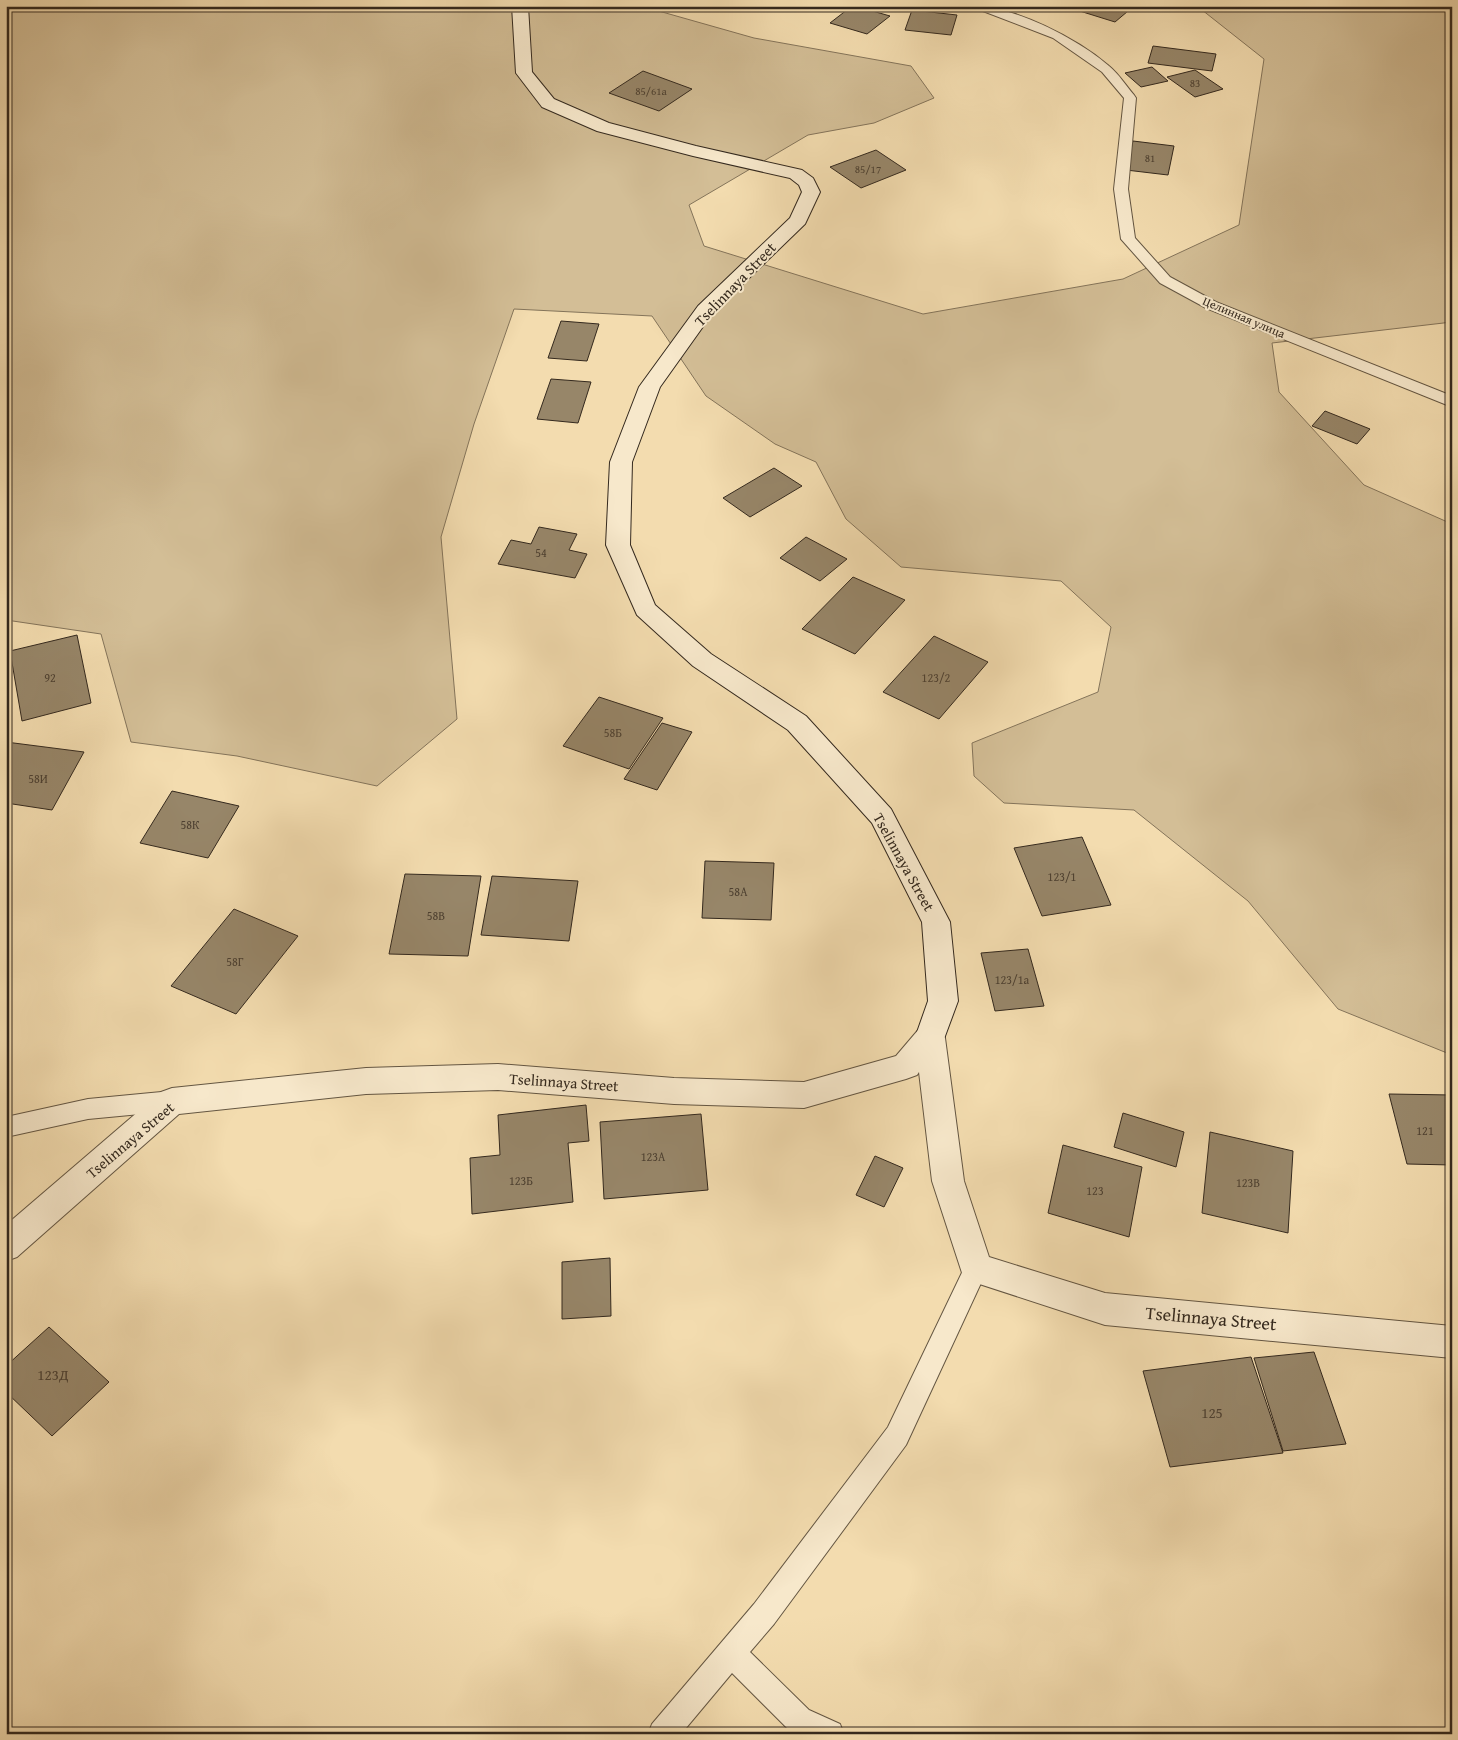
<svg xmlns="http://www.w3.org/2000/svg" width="1458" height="1740" viewBox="0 0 1458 1740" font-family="'Gentium Book Plus',serif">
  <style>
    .green { fill: #d3be96; stroke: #84745a }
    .building { fill: #978669; stroke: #34291e }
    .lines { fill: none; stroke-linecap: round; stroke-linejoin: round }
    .lane-casing { stroke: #645642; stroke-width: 2 }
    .street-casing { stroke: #645642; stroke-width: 2 }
    .secondary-casing { stroke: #34291e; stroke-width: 2 }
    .lane { fill: #f7e8cb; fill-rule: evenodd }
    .street { fill: #f7e8cb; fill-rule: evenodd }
    .secondary { fill: #f7e8cb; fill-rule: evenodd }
    .labels { text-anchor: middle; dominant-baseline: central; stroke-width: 4; stroke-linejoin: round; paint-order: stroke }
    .far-number-label { font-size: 11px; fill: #4d4031 }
    .far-street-label { font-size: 12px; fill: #34291e; stroke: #f7e8cb }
    .number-label { font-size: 12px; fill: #4d4031 }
    .street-label { font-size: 15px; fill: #34291e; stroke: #f7e8cb }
    .near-number-label { font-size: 15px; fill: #4d4031 }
    .near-street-label { font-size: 18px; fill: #34291e; stroke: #f7e8cb }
  </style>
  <rect width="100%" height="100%" fill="#f3dcaf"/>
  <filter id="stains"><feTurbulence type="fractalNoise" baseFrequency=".004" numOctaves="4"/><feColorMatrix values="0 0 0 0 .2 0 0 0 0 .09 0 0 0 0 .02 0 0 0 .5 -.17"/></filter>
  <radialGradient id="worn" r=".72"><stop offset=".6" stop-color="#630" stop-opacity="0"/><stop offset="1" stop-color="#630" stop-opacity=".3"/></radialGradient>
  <!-- green -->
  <path class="green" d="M 6,6 L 641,6 L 754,38 L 911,66 L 934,98 L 874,123 L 808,135 L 689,205 L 704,246 L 923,314 L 1123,279 L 1239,225 L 1264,59 L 1197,6 L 1452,6 L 1452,322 L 1272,343 L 1279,392 L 1364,485 L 1452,524 L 1452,1055 L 1338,1009 L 1248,901 L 1134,810 L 1004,803 L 974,776 L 972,743 L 1098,692 L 1111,627 L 1061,581 L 901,567 L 846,519 L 816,462 L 775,444 L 706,396 L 652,316 L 514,309 L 474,424 L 441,537 L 457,719 L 377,786 L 237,756 L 131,742 L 101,634 L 6,620 Z"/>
  <!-- building -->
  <path class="building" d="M 852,6 L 855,6 L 890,16 L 867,34 L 830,23 Z
    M 1072,6 L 1134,6 L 1115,22 L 1070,8 Z
    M 912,10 L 957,15 L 951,35 L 905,30 Z
    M 1153,46 L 1216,54 L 1212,71 L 1148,63 Z
    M 1152,67 L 1168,81 L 1141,87 L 1125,73 Z
    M 1195,70 L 1223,89 L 1195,97 L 1167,77 Z
    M 643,71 L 692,89 L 659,111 L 609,93 Z
    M 1133,141 L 1174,146 L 1168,175 L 1126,170 Z
    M 876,150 L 906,170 L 861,188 L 830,167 Z
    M 561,321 L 599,324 L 587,361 L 548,358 Z
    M 551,379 L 591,382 L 578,423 L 537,419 Z
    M 1325,411 L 1370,429 L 1357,444 L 1312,426 Z
    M 774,468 L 802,486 L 750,517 L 723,498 Z
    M 539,527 L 577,534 L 569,550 L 587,554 L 575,578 L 498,564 L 511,540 L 531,544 Z
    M 806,537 L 847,559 L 820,581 L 780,558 Z
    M 853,577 L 905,600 L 855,654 L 802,629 Z
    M 77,635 L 91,703 L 22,721 L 10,651 Z
    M 934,636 L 988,662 L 939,719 L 883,692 Z
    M 599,697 L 663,718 L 629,769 L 563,746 Z
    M 662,723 L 692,732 L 657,790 L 624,779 Z
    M 6,742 L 84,752 L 52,810 L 6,803 Z
    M 172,791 L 239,806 L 208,858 L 140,843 Z
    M 1082,837 L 1111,905 L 1042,916 L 1014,848 Z
    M 705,861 L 774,863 L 771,920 L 702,918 Z
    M 405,874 L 481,876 L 468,956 L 389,954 Z
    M 492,876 L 578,881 L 569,941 L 481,935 Z
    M 234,909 L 298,936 L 236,1014 L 171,986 Z
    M 1028,949 L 1044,1006 L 995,1011 L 981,953 Z
    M 1389,1094 L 1452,1095 L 1452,1165 L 1407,1164 Z
    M 586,1105 L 589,1141 L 568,1143 L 573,1202 L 472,1214 L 470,1158 L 500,1155 L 498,1115 Z
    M 1123,1113 L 1184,1132 L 1176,1167 L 1114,1147 Z
    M 701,1114 L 708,1190 L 604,1199 L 600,1122 Z
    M 1210,1132 L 1293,1151 L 1288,1233 L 1202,1213 Z
    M 1063,1145 L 1142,1167 L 1129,1237 L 1048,1213 Z
    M 875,1156 L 903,1168 L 884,1207 L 856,1195 Z
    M 610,1258 L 611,1316 L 562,1319 L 562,1262 Z
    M 49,1327 L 109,1382 L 52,1436 L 6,1392 L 6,1366 Z
    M 1314,1352 L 1346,1444 L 1283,1451 L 1254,1358 Z
    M 1251,1357 L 1283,1453 L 1170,1467 L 1143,1371 Z"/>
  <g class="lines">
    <!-- lane casing -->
    <g class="lane-casing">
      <path id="lane" d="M 973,6 C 1014,6 1078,39 1109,66 C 1119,74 1126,86 1134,95 L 1136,98 L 1128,189 L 1135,238 L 1170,277 L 1216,302 L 1452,396 L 1452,407 L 1206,308 L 1160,283 L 1121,239 L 1114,189 L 1124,98 L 1102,72 L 1053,38 L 975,8 Z
        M 172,1091 L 180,1094 L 183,1101 L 180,1108 L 172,1111 L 88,1119 L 6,1137 L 6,1117 L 88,1099 Z
        M 976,1257 L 984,1260 L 988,1268 L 906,1445 L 774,1624 L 750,1652 L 809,1710 L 840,1724 L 844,1734 L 797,1734 L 789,1730 L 732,1673 L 681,1734 L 648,1734 L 652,1724 L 754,1604 L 888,1427 L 968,1260 Z"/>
    </g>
    <!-- street casing -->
    <g class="street-casing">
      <path id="street" d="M 930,1025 L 941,1029 L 945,1038 L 964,1181 L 989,1257 L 1105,1293 L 1452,1326 L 1452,1358 L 1105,1325 L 964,1279 L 932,1181 L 919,1072 L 917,1075 L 906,1079 L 804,1108 L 674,1104 L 498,1090 L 366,1094 L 179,1114 L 17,1257 L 6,1261 L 6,1225 L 161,1092 L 172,1088 L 366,1068 L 498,1064 L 674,1078 L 804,1082 L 896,1056 L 919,1029 Z"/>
    </g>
    <!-- secondary casing -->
    <g class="secondary-casing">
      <path id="secondary" d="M 512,6 L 528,6 L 532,72 L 554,99 L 609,123 L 696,146 L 802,170 L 813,178 L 820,192 L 805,224 L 712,314 L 660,387 L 632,462 L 630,545 L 655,605 L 711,654 L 806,716 L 891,809 L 950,922 L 958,1001 L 941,1047 L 930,1051 L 919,1047 L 915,1038 L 928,1001 L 922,922 L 872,823 L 788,730 L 693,666 L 637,615 L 606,545 L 610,462 L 639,387 L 698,306 L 790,218 L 802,192 L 799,185 L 790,178 L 693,156 L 597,131 L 542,107 L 516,73 Z"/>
    </g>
    <!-- lane -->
    <use href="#lane" class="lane"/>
    <!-- street -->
    <use href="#street" class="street"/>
    <!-- secondary -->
    <use href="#secondary" class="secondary"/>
  </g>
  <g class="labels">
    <!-- far-number labels -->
    <g class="far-number-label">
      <text x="1195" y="83">83</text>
      <text x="651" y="91">85/61а</text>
      <text x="1150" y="158">81</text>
      <text x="868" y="169">85/17</text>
    </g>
    <!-- far-street labels -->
    <g class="far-street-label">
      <text transform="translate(1244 317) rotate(23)">Целинная улица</text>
    </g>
    <!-- number labels -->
    <g class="number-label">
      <text x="541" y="552">54</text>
      <text x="50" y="677">92</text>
      <text x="936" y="677">123/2</text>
      <text x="613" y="732">58Б</text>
      <text x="38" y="778">58И</text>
      <text x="190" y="824">58К</text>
      <text x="1062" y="876">123/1</text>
      <text x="738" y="891">58А</text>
      <text x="436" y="915">58В</text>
      <text x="235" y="961">58Г</text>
      <text x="1012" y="979">123/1а</text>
      <text x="1425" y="1130">121</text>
      <text x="653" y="1156">123А</text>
      <text x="521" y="1180">123Б</text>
      <text x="1248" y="1182">123В</text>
      <text x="1095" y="1190">123</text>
    </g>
    <!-- street labels -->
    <g class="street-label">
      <text transform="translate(735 284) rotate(-46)">Tselinnaya Street</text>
      <text transform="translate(904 862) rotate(61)">Tselinnaya Street</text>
      <text transform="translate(564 1082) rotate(4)">Tselinnaya Street</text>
      <text transform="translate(130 1140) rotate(-40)">Tselinnaya Street</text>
    </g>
    <!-- near-number labels -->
    <g class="near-number-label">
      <text x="53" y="1374">123Д</text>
      <text x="1212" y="1412">125</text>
    </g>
    <!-- near-street labels -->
    <g class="near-street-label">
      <text transform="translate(1211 1318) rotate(5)">Tselinnaya Street</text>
    </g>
  </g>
  <!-- margin -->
  <rect width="1458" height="1740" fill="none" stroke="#f3dcaf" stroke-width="25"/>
  <rect x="8" y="8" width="1443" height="1725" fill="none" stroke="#34291e" stroke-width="2.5"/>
  <rect x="12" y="12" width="1433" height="1715" fill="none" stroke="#34291e"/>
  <rect width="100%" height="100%" filter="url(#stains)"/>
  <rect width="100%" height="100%" fill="url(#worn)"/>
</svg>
